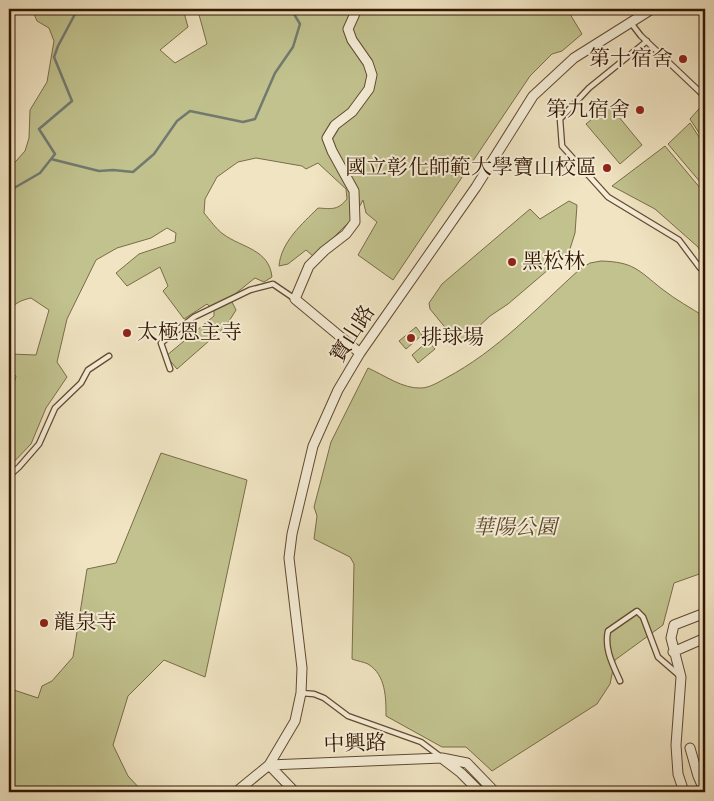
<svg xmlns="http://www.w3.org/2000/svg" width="714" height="801" viewBox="0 0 714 801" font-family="'IM FELL DW Pica','Noto Serif TC',serif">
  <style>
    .green { fill: #c1c28e; stroke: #7a6c48 }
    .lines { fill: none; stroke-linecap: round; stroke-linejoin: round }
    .stream { stroke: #727a70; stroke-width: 2.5 }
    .lane-casing { stroke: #624a31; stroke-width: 7 }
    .street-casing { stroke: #624a31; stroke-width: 11 }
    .lane { stroke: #f5edd7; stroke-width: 4.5 }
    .street { stroke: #f5edd7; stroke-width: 9 }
    .poi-dot { fill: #8f2418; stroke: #f5edd7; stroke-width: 2 }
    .labels { text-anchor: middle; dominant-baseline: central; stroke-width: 4; stroke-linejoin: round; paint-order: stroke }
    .poi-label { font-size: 21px; fill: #321601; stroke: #f5edd7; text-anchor: start }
    .street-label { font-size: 21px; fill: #321601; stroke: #f5edd7 }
    .park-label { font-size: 21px; font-style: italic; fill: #5d4a2b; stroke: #f5edd7 }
  </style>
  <rect width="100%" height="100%" fill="#f0e4c2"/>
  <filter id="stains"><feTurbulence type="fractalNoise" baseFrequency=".004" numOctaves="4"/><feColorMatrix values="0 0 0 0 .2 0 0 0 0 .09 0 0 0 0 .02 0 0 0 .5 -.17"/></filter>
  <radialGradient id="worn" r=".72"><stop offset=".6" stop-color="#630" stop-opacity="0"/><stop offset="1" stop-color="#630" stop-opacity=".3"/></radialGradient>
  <!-- green -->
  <path class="green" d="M 35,9 L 183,9 L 188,27 L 160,50 L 175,63 L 207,44 L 198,11 L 199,9 L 418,9 L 431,13 L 434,9 L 567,9 L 582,34 L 562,51 L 552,54 L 530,76 L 393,280 L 358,255 L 377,222 L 366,213 L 363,200 L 354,217 L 317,254 L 313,256 L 306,250 L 288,264 L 279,266 C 281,242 302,224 318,208 C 333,209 338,210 347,199 L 346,189 L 318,163 L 306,169 L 302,166 L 256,158 L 238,162 L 217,177 L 205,199 L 204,213 C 210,220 216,229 223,234 C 242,248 269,249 272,277 L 264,282 L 255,278 L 230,298 L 236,310 L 226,326 L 177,369 L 166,356 L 214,316 L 214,311 L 207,304 L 184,319 L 163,291 L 168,286 L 160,267 L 127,286 L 116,273 L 139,254 L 175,242 L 176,233 L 167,228 L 151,238 L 117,248 L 96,260 L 67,319 L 57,362 L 67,377 L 46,408 L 31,444 L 9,467 L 9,403 L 16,376 L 9,370 L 9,359 L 11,354 L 36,355 L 49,310 L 31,298 C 22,300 13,303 9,313 L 9,169 L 25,151 L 29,138 L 30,110 L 47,82 L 54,41 L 49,28 L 37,21 L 34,14 Z
    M 705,102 L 705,127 L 701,136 L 690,119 Z
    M 609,105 L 642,145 L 620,164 L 586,124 Z
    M 690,123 L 701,140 L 705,131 L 705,182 L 701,183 L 668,144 Z
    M 665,146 L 701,189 L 705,188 L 705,261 L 698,247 L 655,209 L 612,186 Z
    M 569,201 L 577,205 L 575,233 L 569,252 L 508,304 L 490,316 L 462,342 L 457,342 L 430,309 L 429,303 L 442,284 L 530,209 L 540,219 Z
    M 601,261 C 634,262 638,270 662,289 C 676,300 691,308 705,317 L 705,572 L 674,583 L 663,625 L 615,660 L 610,684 L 597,704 L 492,771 L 466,747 L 442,747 L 386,716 C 386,698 386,675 368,664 C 364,662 357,661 352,659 L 354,564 L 350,557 L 314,539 L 317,516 L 314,507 L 331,442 L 368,368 C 384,375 403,389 421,388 C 429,388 439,382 446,378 C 497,351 537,308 580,269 L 590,263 Z
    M 416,327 L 422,335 L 406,349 L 399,341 Z
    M 428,341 L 435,349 L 418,363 L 412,355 Z
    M 161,453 L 247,480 L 205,677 L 164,660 L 128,696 L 113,745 L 128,776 L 143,792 L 9,792 L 9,692 L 14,690 L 38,698 L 42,686 L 52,681 L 73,657 L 87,569 L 116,563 Z"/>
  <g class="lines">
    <!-- stream -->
    <path class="stream" d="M 51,159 L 99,171 L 113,170 L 133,172 L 154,154 L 177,121 L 190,111 L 243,122 L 255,119 L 275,73 L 293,47 L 300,24 L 291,9
      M 9,191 L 40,173 L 55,154 L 39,129 L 72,101 L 54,57 L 58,46 L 75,14 L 71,9"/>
    <!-- lane casing -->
    <g class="lane-casing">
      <path id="lane" d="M 631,23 L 641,36 L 699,91 L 702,94 L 705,91
        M 647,41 L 589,88 L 560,119 L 562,146 L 608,197 L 679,240 L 700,268
        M 170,369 L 161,343 L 194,317 L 250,290 L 273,284 L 295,299
        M 9,476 L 19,467 L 39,444 L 55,408 L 81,383 L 88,370 L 109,356
        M 620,681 C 613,665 604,649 608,631 L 637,611 L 643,617 L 658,657 L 680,676
        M 301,693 L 314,694 L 324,698 L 348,716 L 421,742 L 441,757"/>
    </g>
    <!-- street casing -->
    <g class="street-casing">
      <path id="street" d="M 357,9 L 348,29 L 352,40 L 368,63 L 372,75 L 369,89 L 352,112 L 335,125 L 327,138 L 332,151 L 354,191 L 355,222 L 346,234 L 324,251 L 309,266 L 295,299 L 360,353
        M 673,652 L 705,638
        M 690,748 L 698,776 L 705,792
        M 444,760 L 461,773 L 480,792
        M 269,765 L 442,758 L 467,763 L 495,792
        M 269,765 L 295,792
        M 236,792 L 269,765 L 295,721 L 301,693 L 302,668 L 289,558 L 292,534 L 313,446 L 338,390 L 360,353 L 476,187 L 533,96 L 574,58 L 652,9
        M 684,792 L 678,774 L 676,745 L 681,677 L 671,638 L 674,625 L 705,613"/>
    </g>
    <!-- lane -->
    <use href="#lane" class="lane"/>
    <!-- street -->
    <use href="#street" class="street"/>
  </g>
  <!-- markers -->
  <g class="poi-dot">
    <circle cx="683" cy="59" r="5"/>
    <circle cx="640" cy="110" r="5"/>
    <circle cx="607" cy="168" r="5"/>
    <circle cx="512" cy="262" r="5"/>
    <circle cx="127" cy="333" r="5"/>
    <circle cx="411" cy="338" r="5"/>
    <circle cx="44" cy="623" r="5"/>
  </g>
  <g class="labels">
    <!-- poi labels -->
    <g class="poi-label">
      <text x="673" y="59" text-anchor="end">第十宿舍</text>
      <text x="630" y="110" text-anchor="end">第九宿舍</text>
      <text x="597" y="168" text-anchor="end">國立彰化師範大學寶山校區</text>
      <text x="522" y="262">黑松林</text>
      <text x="137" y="333">太極恩主寺</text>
      <text x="421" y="338">排球場</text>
      <text x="54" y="623">龍泉寺</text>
    </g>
    <!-- street labels -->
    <g class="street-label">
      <text transform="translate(353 334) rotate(-57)">寶山路</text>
      <text transform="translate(355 744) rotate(-2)">中興路</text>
    </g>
    <!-- park labels -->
    <g class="park-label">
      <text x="515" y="528">華陽公園</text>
    </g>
  </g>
  <!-- margin -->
  <rect width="714" height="801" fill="none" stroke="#f0e4c2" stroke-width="30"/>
  <rect x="10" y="10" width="694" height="781" fill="none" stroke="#321601" stroke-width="2.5"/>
  <rect x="15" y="15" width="684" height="771" fill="none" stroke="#321601"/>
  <rect width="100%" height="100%" filter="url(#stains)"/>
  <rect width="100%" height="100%" fill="url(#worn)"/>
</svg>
